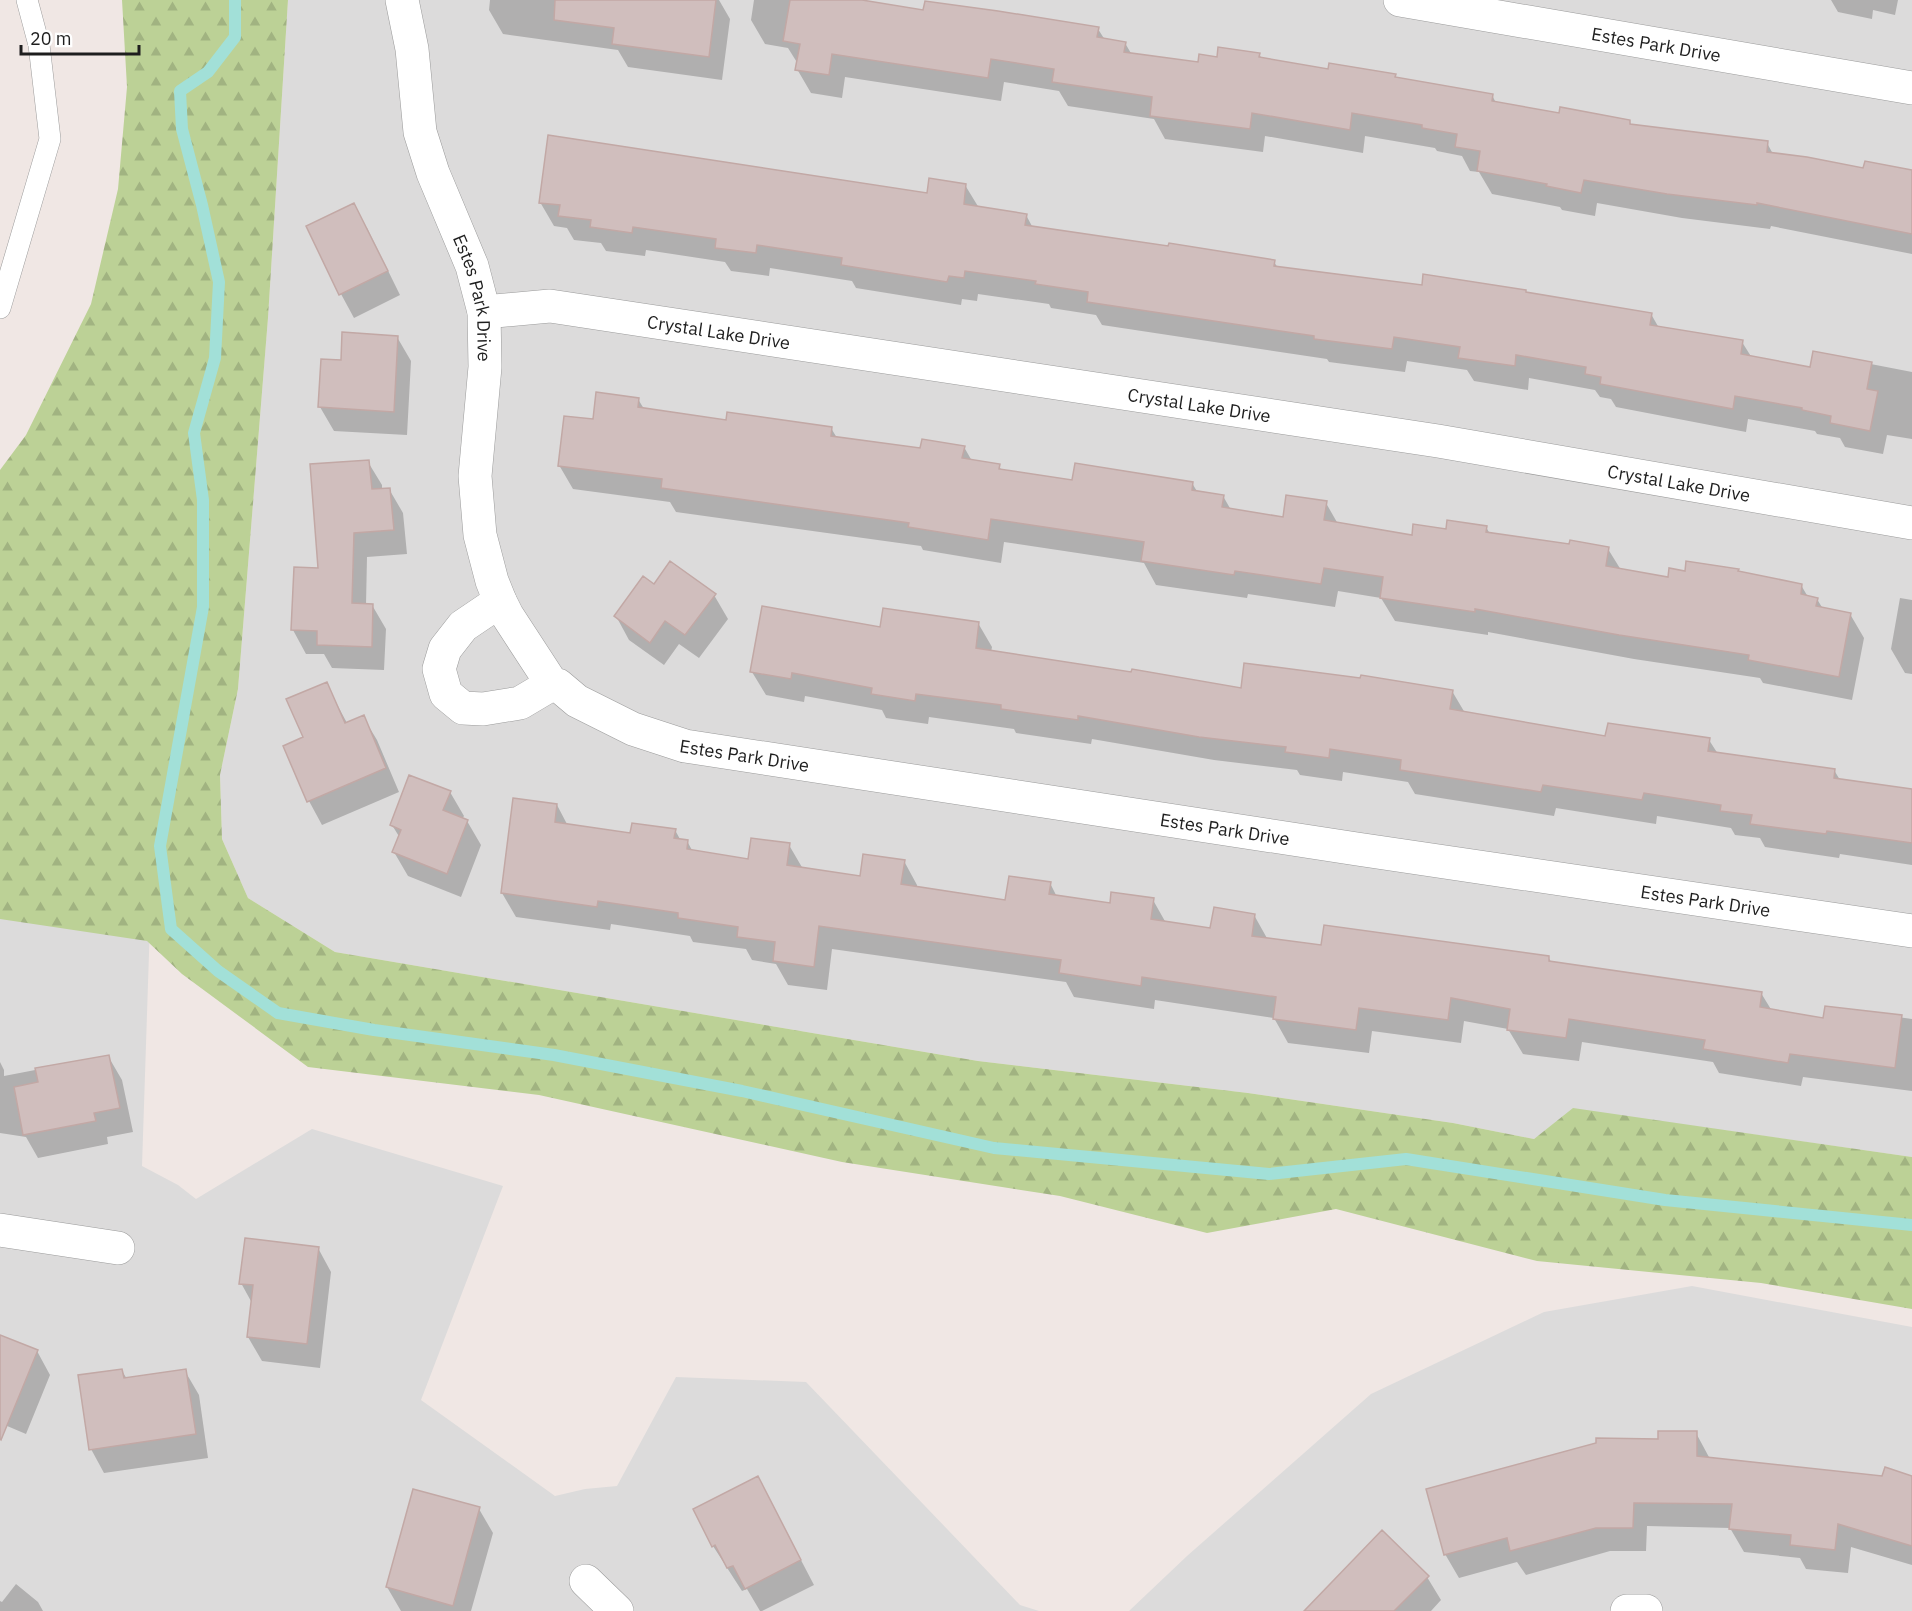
<svg xmlns="http://www.w3.org/2000/svg" width="1912" height="1611" viewBox="0 0 1912 1611" font-family="'IBM Plex Sans',sans-serif">
  <style>
    .residential { fill: #dcdbdb }
    .forest { fill: url(#forest-firs) }
    .shadow { fill: #0003 }
    .lines { fill: none; stroke-linecap: round; stroke-linejoin: round }
    .stream { stroke: #a2e0d8; stroke-width: 12 }
    .building { fill: #d0bebd; stroke: #c2a8a5; stroke-width: 1.5 }
    .service-casing { stroke: #9b9b9b; stroke-width: 22 }
    .minor-casing { stroke: #9b9b9b; stroke-width: 34 }
    .service { stroke: #fff; stroke-width: 21 }
    .minor { stroke: #fff; stroke-width: 33 }
    .labels { text-anchor: middle; dominant-baseline: central; stroke-width: 5; stroke-linejoin: round; paint-order: stroke }
    .street-label { font-size: 18px; fill: #1e1e1e; stroke: #fff }
  </style>
  <defs>
    <pattern id="forest-firs" width="22" height="20" patternUnits="userSpaceOnUse" patternTransform="scale(1.5)"><rect width="22" height="20" fill="#bcd196"/><path d="M5 1l3.5 6h-7zM16 11l3.5 6h-7z" fill="#a1b381"/></pattern>
  </defs>
  <rect width="100%" height="100%" fill="#f0e7e4"/>
  <!-- residential -->
  <path class="residential" d="M 288,0 L 1912,0 L 1912,1157 L 1573,1109 L 1534,1139 L 1453,1123 L 1248,1093 L 978,1061 L 335,952 L 248,898 L 222,839 L 220,775 L 238,689 L 268,318 Z
    M 0,896 L 150,923 L 142,1166 L 178,1185 L 196,1199 L 312,1129 L 503,1186 L 421,1400 L 555,1496 L 585,1489 L 617,1486 L 676,1377 L 806,1382 L 1020,1605 L 1039,1611 L 0,1611 Z
    M 1692,1286 L 1912,1327 L 1912,1611 L 1129,1611 L 1187,1556 L 1371,1394 L 1544,1312 Z"/>
  <!-- forest -->
  <path class="forest" d="M 122,0 L 288,0 L 268,318 L 238,689 L 220,775 L 222,839 L 248,898 L 335,952 L 978,1061 L 1248,1093 L 1453,1123 L 1534,1139 L 1573,1108 L 1912,1157 L 1912,1309 L 1761,1283 L 1537,1261 L 1336,1209 L 1207,1233 L 1060,1196 L 842,1162 L 539,1095 L 308,1067 L 182,974 L 147,941 L 0,919 L 0,470 L 26,435 L 91,304 L 118,189 L 127,87 Z"/>
  <!-- shadow -->
  <path class="shadow" d="M 490,0 L 719,0 L 730,19 L 722,80 L 628,67 L 618,50 L 503,34 L 489,10 Z
    M 754,0 L 845,0 L 884,6 L 1098,29 L 1105,40 L 1125,43 L 1132,55 L 1199,64 L 1218,58 L 1259,54 L 1262,59 L 1330,71 L 1395,75 L 1397,79 L 1492,95 L 1496,103 L 1560,115 L 1629,121 L 1632,126 L 1767,143 L 1773,154 L 1865,170 L 1912,171 L 1912,254 L 1771,226 L 1770,229 L 1682,218 L 1597,203 L 1595,216 L 1562,210 L 1560,207 L 1492,194 L 1479,172 L 1470,171 L 1462,156 L 1437,151 L 1435,148 L 1365,136 L 1363,153 L 1265,136 L 1263,152 L 1165,139 L 1154,119 L 1068,106 L 1059,91 L 1004,82 L 1001,101 L 845,77 L 842,98 L 811,93 L 797,69 L 798,64 L 788,48 L 765,44 L 751,20 Z
    M 1831,0 L 1898,0 L 1895,15 L 1873,10 L 1872,19 L 1838,12 Z
    M 965,185 L 979,208 L 1026,215 L 1033,228 L 1274,262 L 1278,268 L 1423,287 L 1527,294 L 1651,314 L 1659,328 L 1742,342 L 1752,358 L 1811,368 L 1814,353 L 1912,372 L 1912,439 L 1887,435 L 1883,454 L 1845,447 L 1840,438 L 1817,434 L 1815,431 L 1748,419 L 1746,432 L 1616,407 L 1611,399 L 1600,397 L 1595,390 L 1529,378 L 1528,390 L 1474,381 L 1467,370 L 1407,361 L 1405,372 L 1329,362 L 1327,359 L 1102,325 L 1096,315 L 1051,308 L 1049,304 L 978,294 L 977,301 L 962,299 L 961,305 L 856,288 L 852,281 L 770,268 L 769,276 L 731,271 L 725,262 L 646,250 L 645,256 L 606,251 L 601,243 L 574,240 L 567,228 L 554,226 L 540,202 L 928,195 Z
    M 367,228 L 400,295 L 354,318 L 341,294 Z
    M 397,337 L 411,361 L 407,435 L 334,431 L 320,407 L 343,362 Z
    M 638,399 L 644,409 L 727,422 L 831,428 L 837,438 L 922,450 L 964,447 L 972,461 L 999,466 L 1002,471 L 1073,482 L 1192,483 L 1198,493 L 1223,496 L 1231,510 L 1284,518 L 1326,503 L 1338,524 L 1413,536 L 1447,531 L 1486,527 L 1490,534 L 1571,546 L 1608,549 L 1621,570 L 1669,578 L 1686,572 L 1739,573 L 1801,585 L 1808,597 L 1817,599 L 1823,609 L 1850,614 L 1864,638 L 1852,700 L 1763,683 L 1760,678 L 1634,659 L 1488,632 L 1488,635 L 1395,621 L 1381,598 L 1338,591 L 1335,607 L 1248,594 L 1247,598 L 1156,585 L 1144,563 L 1004,542 L 1001,563 L 923,550 L 921,546 L 676,512 L 670,502 L 573,489 L 559,465 L 594,421 Z
    M 368,462 L 382,485 L 382,490 L 389,489 L 403,513 L 407,554 L 367,557 L 366,605 L 372,605 L 386,629 L 384,670 L 332,668 L 324,654 L 306,654 L 293,630 Z
    M 654,586 L 714,595 L 728,619 L 699,658 L 679,644 L 664,665 L 629,640 L 616,616 Z
    M 1900,598 L 1912,600 L 1912,674 L 1905,673 L 1891,649 Z
    M 978,623 L 992,647 L 991,652 L 1242,690 L 1452,691 L 1465,713 L 1607,738 L 1709,740 L 1718,754 L 1834,770 L 1840,780 L 1912,791 L 1912,865 L 1840,854 L 1839,858 L 1765,847 L 1760,838 L 1735,835 L 1731,828 L 1657,816 L 1656,824 L 1556,808 L 1554,816 L 1415,794 L 1408,782 L 1343,772 L 1342,781 L 1300,775 L 1297,770 L 1214,760 L 1092,739 L 1091,744 L 1016,733 L 1014,729 L 929,717 L 928,724 L 886,718 L 882,710 L 805,696 L 804,702 L 766,695 L 752,672 L 881,629 Z
    M 326,684 L 347,723 L 363,717 L 377,740 L 399,792 L 322,825 L 309,801 L 305,738 Z
    M 450,792 L 464,816 L 462,819 L 467,821 L 481,845 L 461,897 L 408,876 L 394,852 L 400,838 L 392,825 Z
    M 557,805 L 568,826 L 632,835 L 675,830 L 681,841 L 687,841 L 693,852 L 749,860 L 789,845 L 803,869 L 861,877 L 904,861 L 917,885 L 917,888 L 1007,901 L 1050,883 L 1057,897 L 1111,905 L 1153,900 L 1166,923 L 1212,930 L 1254,915 L 1268,940 L 1323,947 L 1548,957 L 1552,963 L 1761,993 L 1772,1011 L 1825,1020 L 1826,1007 L 1912,1019 L 1912,1091 L 1803,1077 L 1801,1086 L 1719,1073 L 1713,1062 L 1582,1042 L 1579,1061 L 1523,1054 L 1508,1029 L 1464,1021 L 1461,1043 L 1372,1031 L 1369,1053 L 1288,1043 L 1274,1018 L 1155,1000 L 1154,1009 L 1074,997 L 1066,982 L 832,949 L 827,990 L 788,985 L 776,964 L 752,960 L 746,949 L 693,942 L 690,936 L 611,924 L 610,930 L 516,917 L 502,893 Z
    M 108,1056 L 122,1080 L 133,1132 L 107,1137 L 108,1144 L 38,1158 L 26,1137 L 0,1133 L 0,1062 L 4,1070 L 4,1076 Z
    M 318,1248 L 331,1272 L 320,1368 L 262,1361 L 248,1337 L 252,1303 L 241,1283 Z
    M 0,1337 L 37,1351 L 50,1375 L 26,1434 L 0,1423 Z
    M 122,1371 L 127,1379 L 185,1371 L 199,1395 L 208,1458 L 104,1473 L 91,1449 Z
    M 1696,1433 L 1710,1459 L 1883,1478 L 1912,1477 L 1912,1565 L 1851,1547 L 1848,1573 L 1806,1569 L 1800,1558 L 1744,1552 L 1730,1528 L 1647,1526 L 1646,1551 L 1610,1551 L 1526,1575 L 1517,1562 L 1459,1578 L 1445,1554 L 1659,1440 Z
    M 758,1478 L 814,1585 L 762,1611 L 760,1611 L 747,1589 L 742,1591 L 713,1546 Z
    M 479,1509 L 493,1533 L 471,1611 L 401,1611 L 387,1587 Z
    M 1427,1577 L 1441,1600 L 1431,1611 L 1317,1611 Z
    M 16,1584 L 38,1602 L 43,1611 L 0,1611 L 0,1601 L 2,1602 Z"/>
  <g class="lines">
    <!-- stream -->
    <path class="stream" d="M 235,0 L 235,37 L 208,72 L 180,91 L 182,129 L 202,205 L 219,282 L 215,358 L 194,433 L 203,500 L 203,607 L 160,846 L 171,929 L 218,971 L 278,1013 L 374,1030 L 554,1055 L 742,1091 L 994,1148 L 1269,1174 L 1406,1159 L 1665,1200 L 1912,1225"/>
  </g>
  <!-- building -->
  <path class="building" d="M 555,0 L 716,0 L 709,57 L 612,44 L 614,28 L 554,20 Z
    M 790,0 L 862,0 L 923,10 L 925,1 L 998,11 L 1099,27 L 1097,37 L 1126,42 L 1124,52 L 1198,62 L 1199,54 L 1217,57 L 1218,47 L 1260,53 L 1259,57 L 1328,69 L 1329,63 L 1396,74 L 1395,77 L 1493,94 L 1492,101 L 1559,113 L 1560,107 L 1630,120 L 1630,124 L 1768,141 L 1767,152 L 1807,157 L 1863,168 L 1865,161 L 1912,170 L 1912,234 L 1757,203 L 1757,205 L 1667,194 L 1584,180 L 1581,193 L 1546,186 L 1547,184 L 1477,171 L 1480,151 L 1455,147 L 1457,134 L 1422,128 L 1422,125 L 1352,113 L 1350,130 L 1252,113 L 1250,129 L 1150,116 L 1152,97 L 1052,82 L 1054,69 L 991,59 L 988,78 L 832,54 L 829,75 L 795,70 L 800,44 L 783,41 Z
    M 548,135 L 927,193 L 929,178 L 966,184 L 964,204 L 1027,214 L 1025,225 L 1168,246 L 1169,243 L 1275,260 L 1274,266 L 1422,285 L 1423,274 L 1526,290 L 1526,292 L 1652,313 L 1650,325 L 1743,340 L 1741,354 L 1810,367 L 1813,351 L 1872,362 L 1867,389 L 1878,391 L 1870,431 L 1830,423 L 1831,416 L 1802,410 L 1802,408 L 1735,396 L 1733,409 L 1600,384 L 1601,377 L 1585,374 L 1586,367 L 1516,355 L 1515,366 L 1458,358 L 1460,347 L 1394,337 L 1392,349 L 1314,339 L 1314,336 L 1087,302 L 1088,292 L 1035,284 L 1036,281 L 965,271 L 964,278 L 949,276 L 947,282 L 841,265 L 842,258 L 757,245 L 756,253 L 715,248 L 716,239 L 633,227 L 632,233 L 590,227 L 591,220 L 558,216 L 560,205 L 539,203 Z
    M 354,203 L 388,271 L 339,295 L 306,226 Z
    M 342,332 L 398,336 L 394,412 L 318,407 L 321,359 L 341,360 Z
    M 596,392 L 639,398 L 638,407 L 726,420 L 727,412 L 832,427 L 831,436 L 920,448 L 922,439 L 965,446 L 962,458 L 1000,464 L 999,469 L 1072,480 L 1075,463 L 1193,482 L 1192,490 L 1224,495 L 1222,507 L 1283,517 L 1286,495 L 1327,501 L 1324,520 L 1412,535 L 1413,524 L 1446,529 L 1447,520 L 1487,526 L 1486,532 L 1569,544 L 1570,540 L 1609,547 L 1606,566 L 1668,577 L 1669,568 L 1685,571 L 1686,561 L 1739,569 L 1738,571 L 1802,584 L 1801,594 L 1818,598 L 1816,606 L 1851,613 L 1839,677 L 1748,660 L 1749,655 L 1619,635 L 1475,609 L 1475,612 L 1380,598 L 1383,577 L 1324,568 L 1321,584 L 1235,571 L 1234,575 L 1141,561 L 1144,542 L 991,519 L 988,540 L 908,527 L 909,523 L 661,488 L 662,479 L 558,466 L 564,416 L 593,419 Z
    M 369,460 L 372,489 L 390,488 L 394,530 L 354,533 L 352,603 L 373,604 L 372,647 L 317,645 L 317,631 L 291,630 L 294,567 L 318,568 L 310,464 Z
    M 670,561 L 716,594 L 685,635 L 665,621 L 650,643 L 614,616 L 643,576 L 654,584 Z
    M 762,606 L 880,627 L 883,608 L 979,622 L 976,648 L 1131,672 L 1132,669 L 1241,688 L 1244,663 L 1360,678 L 1361,675 L 1453,690 L 1450,709 L 1605,736 L 1608,723 L 1710,738 L 1708,751 L 1835,769 L 1834,778 L 1912,789 L 1912,843 L 1827,831 L 1826,834 L 1750,824 L 1752,815 L 1720,811 L 1721,805 L 1644,793 L 1642,800 L 1543,785 L 1541,792 L 1400,770 L 1401,760 L 1330,749 L 1329,758 L 1285,752 L 1286,747 L 1199,737 L 1078,716 L 1078,720 L 1001,709 L 1001,705 L 916,694 L 915,701 L 871,694 L 872,688 L 792,673 L 791,679 L 750,672 Z
    M 327,682 L 345,723 L 364,715 L 386,768 L 307,802 L 283,746 L 303,737 L 286,699 Z
    M 409,775 L 451,791 L 443,810 L 468,820 L 447,874 L 392,852 L 401,830 L 390,825 Z
    M 513,798 L 557,804 L 555,822 L 630,833 L 632,823 L 676,829 L 674,838 L 688,840 L 687,849 L 748,859 L 751,838 L 790,843 L 787,865 L 860,876 L 863,854 L 905,860 L 901,884 L 1005,900 L 1009,876 L 1051,882 L 1049,894 L 1110,903 L 1111,892 L 1154,898 L 1151,919 L 1210,928 L 1214,907 L 1255,914 L 1252,936 L 1321,945 L 1324,925 L 1549,956 L 1549,961 L 1762,992 L 1760,1007 L 1823,1018 L 1825,1006 L 1902,1015 L 1895,1068 L 1790,1054 L 1788,1063 L 1703,1049 L 1705,1040 L 1569,1019 L 1566,1038 L 1507,1030 L 1510,1009 L 1451,998 L 1448,1020 L 1359,1008 L 1356,1030 L 1273,1019 L 1276,997 L 1142,977 L 1141,986 L 1059,973 L 1061,960 L 819,926 L 814,967 L 773,961 L 775,942 L 737,937 L 738,927 L 678,918 L 678,913 L 598,901 L 597,907 L 501,893 Z
    M 109,1055 L 120,1108 L 94,1113 L 96,1121 L 23,1135 L 14,1087 L 38,1082 L 35,1068 Z
    M 245,1238 L 319,1247 L 307,1344 L 247,1337 L 253,1285 L 239,1284 Z
    M 0,1335 L 38,1350 L 1,1440 L 0,1439 Z
    M 122,1369 L 124,1378 L 186,1369 L 196,1434 L 89,1450 L 78,1375 Z
    M 1658,1431 L 1697,1431 L 1697,1456 L 1882,1476 L 1885,1467 L 1912,1476 L 1912,1546 L 1838,1524 L 1835,1550 L 1790,1545 L 1791,1535 L 1729,1529 L 1732,1504 L 1634,1503 L 1633,1528 L 1596,1528 L 1510,1551 L 1507,1538 L 1444,1555 L 1426,1489 L 1596,1443 L 1596,1438 L 1658,1439 Z
    M 758,1476 L 801,1560 L 745,1589 L 733,1566 L 727,1568 L 715,1545 L 712,1547 L 693,1509 Z
    M 413,1489 L 480,1507 L 453,1606 L 386,1587 Z
    M 1382,1530 L 1429,1576 L 1394,1611 L 1304,1611 Z"/>
  <g class="lines">
    <!-- service casing -->
    <g class="service-casing">
      <path id="service" d="M 0,308 L 50,139 L 39,45 L 27,0"/>
    </g>
    <!-- minor casing -->
    <g class="minor-casing">
      <g id="minor">
        <path id="s1" d="M 402,0 L 412,49 L 420,132 L 433,173 L 472,266 L 484,312 L 485,367 L 475,476 L 480,535 L 492,581 L 500,601 L 507,615 L 552,684 L 558,685 L 577,701 L 633,729 L 685,746 L 1357,849 L 1912,931"/>
        <path id="s2" d="M 1400,0 L 1912,88"/>
        <path id="s3" d="M 484,312 L 550,306 L 1438,441 L 1912,523"/>
        <path d="M 500,601 L 463,626 L 445,649 L 439,669 L 446,694 L 463,708 L 483,709 L 520,703 L 552,684"/>
        <path d="M 0,1230 L 118,1248"/>
        <path d="M 586,1581 L 617,1611"/>
        <path d="M 1627,1611 L 1646,1611"/>
      </g>
    </g>
    <!-- service -->
    <use href="#service" class="service"/>
    <!-- minor -->
    <use href="#minor" class="minor"/>
  </g>
  <g class="labels">
    <!-- street labels -->
    <g class="street-label">
      <text stroke="none"><textPath href="#s2" startOffset="260">Estes Park Drive</textPath></text>
      <text stroke="none"><textPath href="#s1" startOffset="309">Estes Park Drive</textPath></text>
      <text stroke="none"><textPath href="#s3" startOffset="237">Crystal Lake Drive</textPath></text>
      <text stroke="none"><textPath href="#s3" startOffset="723">Crystal Lake Drive</textPath></text>
      <text stroke="none"><textPath href="#s3" startOffset="1209">Crystal Lake Drive</textPath></text>
      <text stroke="none"><textPath href="#s1" startOffset="924">Estes Park Drive</textPath></text>
      <text stroke="none"><textPath href="#s1" startOffset="1410">Estes Park Drive</textPath></text>
      <text stroke="none"><textPath href="#s1" startOffset="1896">Estes Park Drive</textPath></text>
    </g>
  </g>
  <!-- scale -->
  <path d="M21 45v9h118v-9" fill="none" stroke="#1e1e1e" stroke-width="3"/>
  <text x="30" y="45" font-size="18" fill="#1e1e1e" stroke="#ffffff" stroke-width="4.5" paint-order="stroke">20 m</text>
</svg>
